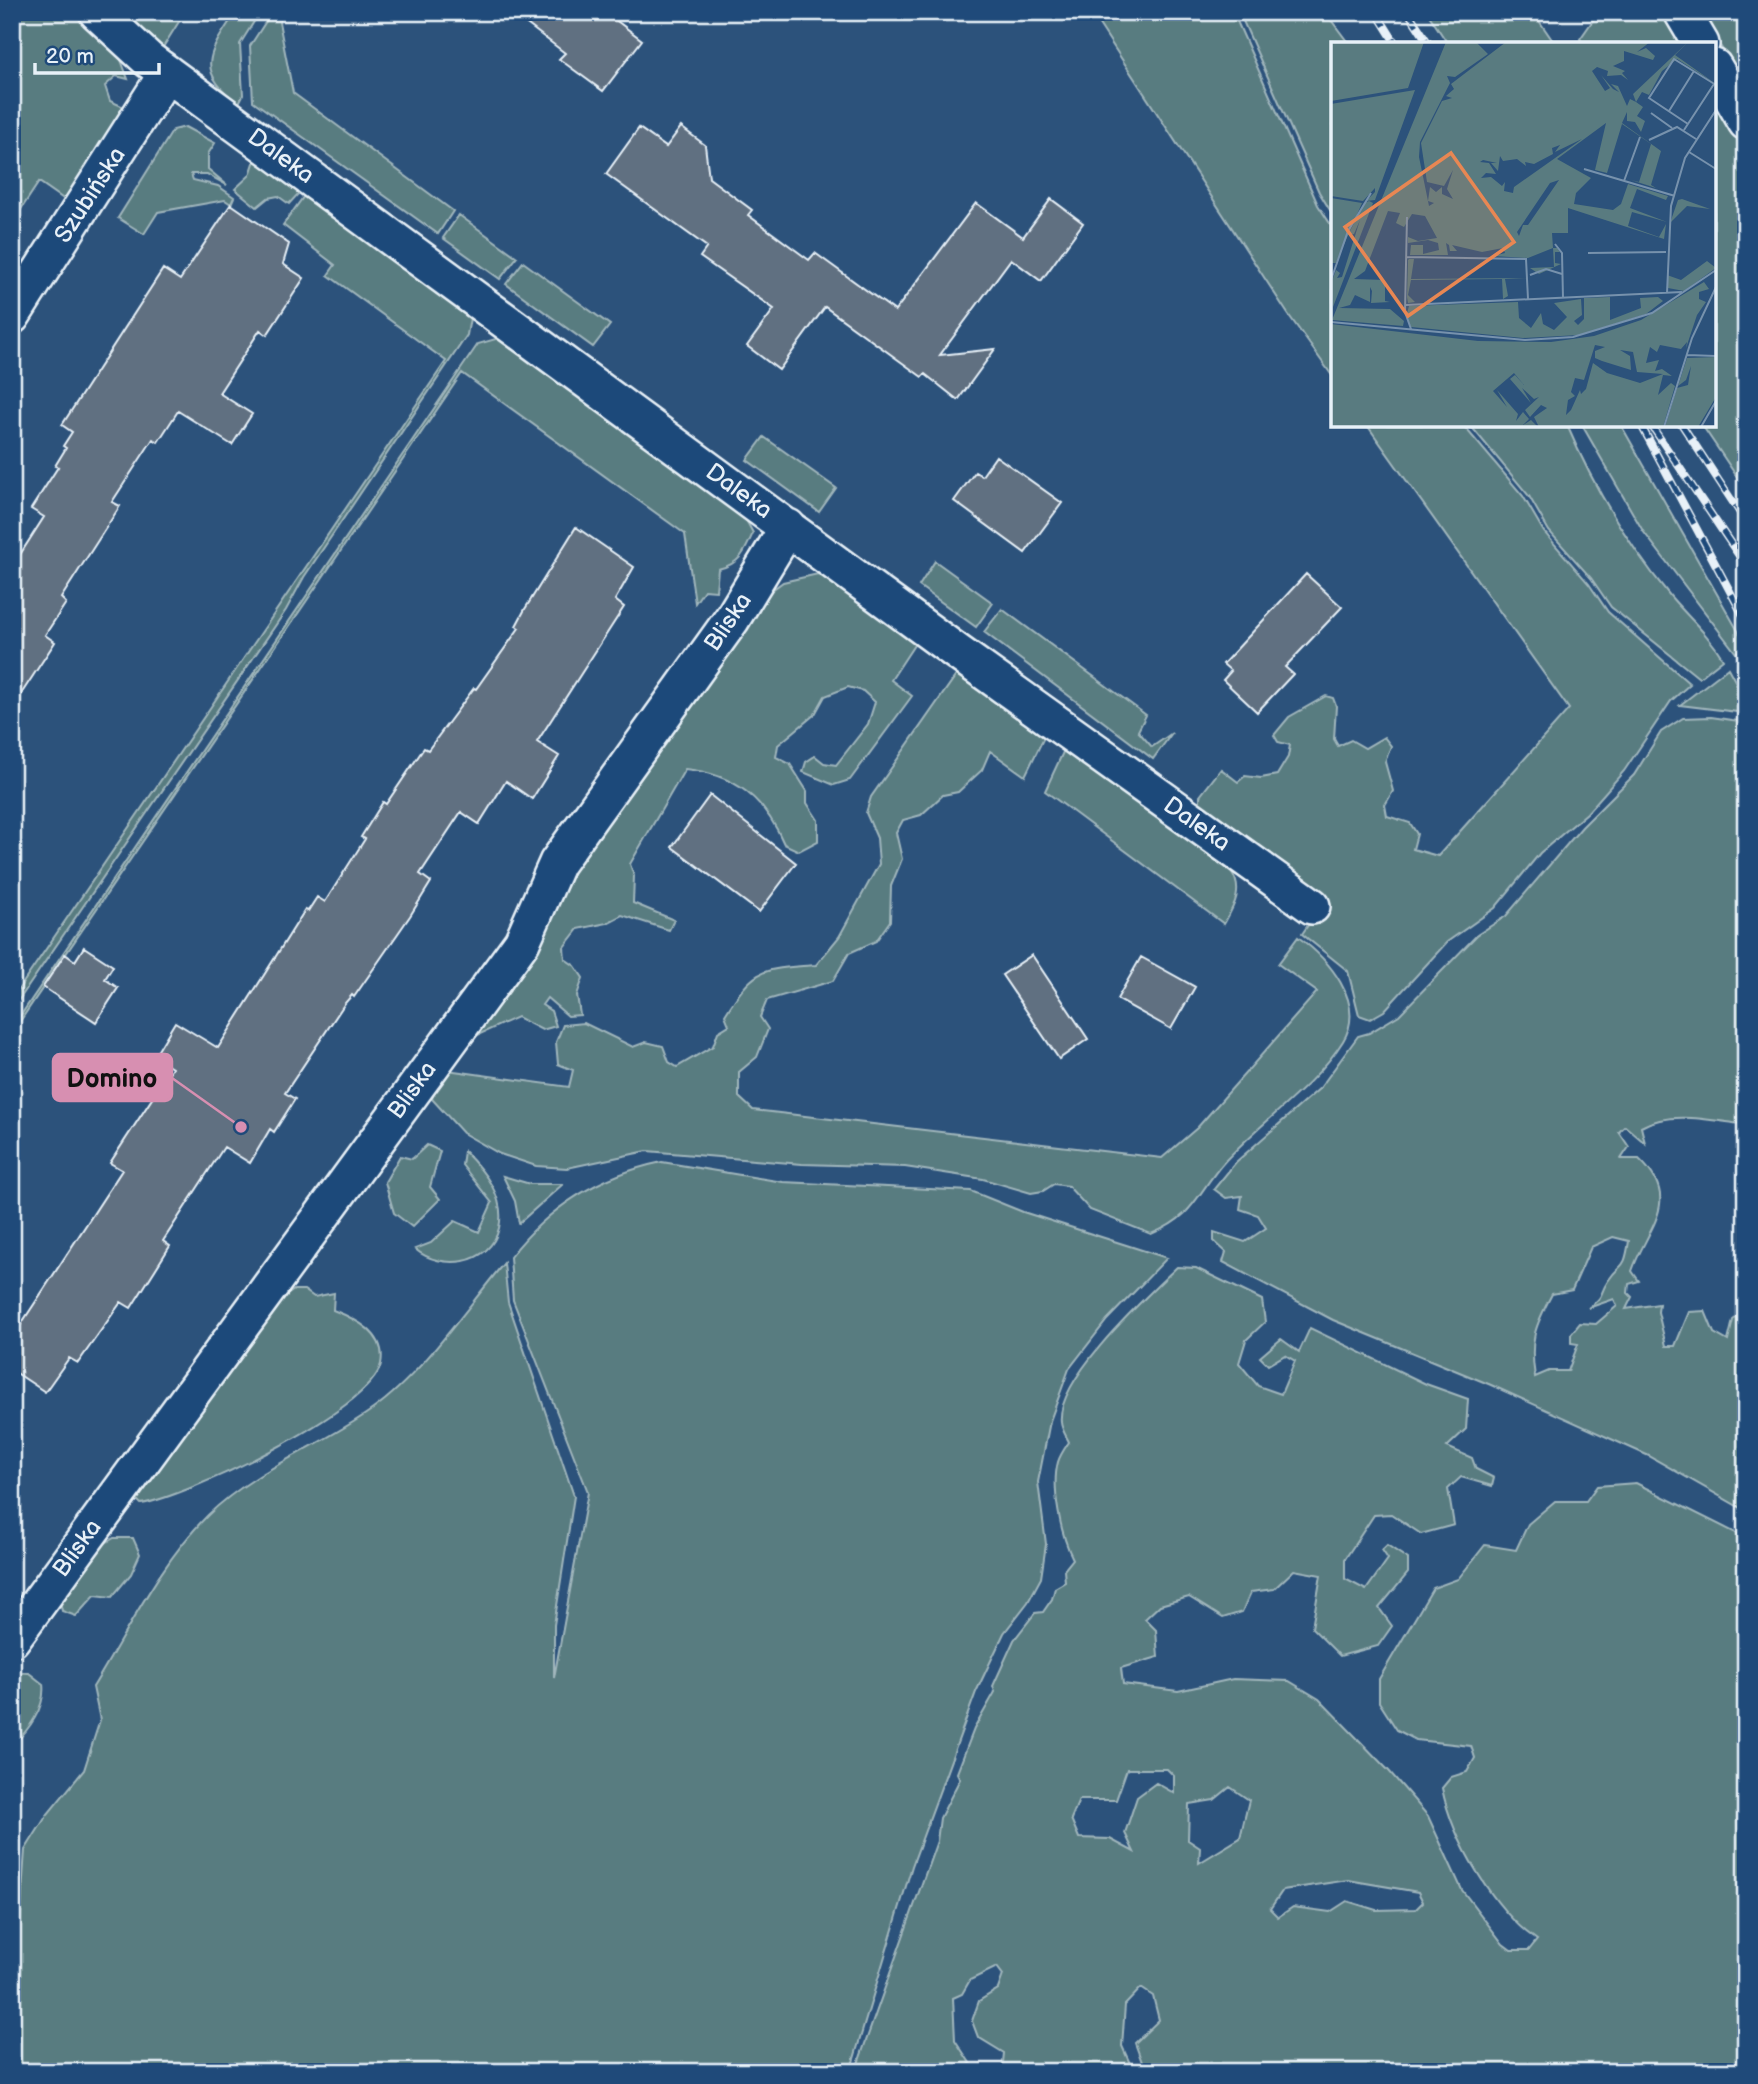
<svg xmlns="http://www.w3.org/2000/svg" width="1758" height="2084" viewBox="0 0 1758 2084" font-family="'Balsamiq Sans',sans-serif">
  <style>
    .green { fill: #597b80; stroke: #a0b6bc; stroke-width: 2; fill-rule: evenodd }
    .building { fill: #617081; stroke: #e8f1f8; stroke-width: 2 }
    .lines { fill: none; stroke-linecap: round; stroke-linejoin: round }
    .street-casing { stroke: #e8f1f8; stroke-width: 40 }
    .street { stroke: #1f4a7a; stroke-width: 35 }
    .rail-casing { stroke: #e8f1f8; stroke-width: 8 }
    .rail { stroke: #1f4a7a; stroke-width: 5; stroke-dasharray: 16; stroke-linecap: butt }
    .labels { text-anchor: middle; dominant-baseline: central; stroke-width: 6; stroke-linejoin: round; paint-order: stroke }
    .street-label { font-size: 24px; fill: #e8f1f8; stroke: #1f4a7a }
    .inset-road { fill: none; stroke: #7792ad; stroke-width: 2 }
    .view { fill: #e88753; fill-opacity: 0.15; stroke: #e88753; stroke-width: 3.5 }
    .inset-edge { fill: none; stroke: #e8f1f8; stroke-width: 3.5 }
    .leader { fill: none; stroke: #d78fb1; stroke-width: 2.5 }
    .callout-dot { fill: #d78fb1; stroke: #1f4a7a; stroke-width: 2.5 }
    .callout { fill: #d78fb1; stroke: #d78fb1; stroke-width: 2.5 }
    .callout-label { font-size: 26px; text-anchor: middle; font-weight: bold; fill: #111 }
  </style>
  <rect width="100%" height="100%" fill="#2c527b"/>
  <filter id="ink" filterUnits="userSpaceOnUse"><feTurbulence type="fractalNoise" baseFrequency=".0143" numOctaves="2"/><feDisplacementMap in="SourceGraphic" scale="14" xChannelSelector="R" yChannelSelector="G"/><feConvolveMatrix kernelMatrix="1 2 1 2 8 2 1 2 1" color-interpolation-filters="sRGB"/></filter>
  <g filter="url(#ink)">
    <!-- green -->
    <path class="green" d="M 12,12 L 81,12 L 117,49 L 128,79 L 116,76 L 105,86 L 110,101 L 124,107 L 65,200 L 39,182 L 12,223 Z
      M 117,12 L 185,12 L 160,52 Z
      M 236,12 L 260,12 L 240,44 L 243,95 L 239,103 C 192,71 211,50 236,12 Z
      M 272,12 L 286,12 L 279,22 L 293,93 L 453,211 L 438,234 L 253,101 L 250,46 Z
      M 1091,12 L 1233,12 L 1318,205 L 1333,228 L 1333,377 L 1288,314 Z
      M 1239,12 L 1325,12 L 1349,44 L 1333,44 L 1333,215 L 1319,192 Z
      M 1427,12 L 1533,12 L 1555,44 L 1448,44 Z
      M 1604,12 L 1661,12 L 1682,44 L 1584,44 L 1580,39 L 1596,16 Z
      M 1699,12 L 1746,12 L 1746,87 Z
      M 1714,95 L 1746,147 L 1746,490 L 1702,425 L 1714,425 Z
      M 185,127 L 215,143 L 208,154 L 208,169 L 227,185 L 207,174 L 191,174 L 193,180 L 218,186 L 234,197 L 231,204 L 225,200 L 158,212 L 144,234 L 118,218 L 173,130 Z
      M 255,160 L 299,193 L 289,204 L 278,196 L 268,198 L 257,207 L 235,189 L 250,175 Z
      M 304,196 L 470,318 L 467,335 L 304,577 L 286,610 L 12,1010 L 12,999 L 446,361 L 328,275 L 335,265 L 283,225 Z
      M 459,215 L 517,257 L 500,279 L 443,238 Z
      M 523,262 L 610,325 L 593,347 L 506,284 Z
      M 499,338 L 746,520 L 753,533 C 745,552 740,564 718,569 L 716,591 L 704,590 L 695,603 L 685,534 L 462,373 L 12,1033 L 12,1028 L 478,344 Z
      M 1367,425 L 1463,425 L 1523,496 L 1544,532 L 1589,584 L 1608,612 L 1690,684 L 1671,701 L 1624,771 L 1587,813 L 1540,853 L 1495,908 L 1447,942 L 1384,1011 L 1370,1019 L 1359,1015 L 1348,971 L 1302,934 L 1328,896 L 1200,802 L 1200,796 L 1221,769 L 1238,782 L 1245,776 L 1261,778 L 1277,775 L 1288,757 L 1290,745 L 1278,742 L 1274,735 L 1289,717 L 1326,696 L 1333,698 L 1336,706 L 1334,739 L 1338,746 L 1351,740 L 1365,748 L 1384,737 L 1391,746 L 1385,762 L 1393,791 L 1385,805 L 1387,816 L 1410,823 L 1417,834 L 1413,849 L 1438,856 L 1569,709 Z
      M 1470,425 L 1567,425 C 1593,486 1629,546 1671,597 C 1689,618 1709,635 1723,659 L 1699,678 L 1611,607 L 1591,578 L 1549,531 L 1529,496 Z
      M 1582,425 L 1621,425 L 1746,645 L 1736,653 L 1643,531 Z
      M 764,437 L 836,488 L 819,512 L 747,460 Z
      M 935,561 L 993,603 L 976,627 L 919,586 Z
      M 818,574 L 833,579 L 916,642 L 891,680 L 912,696 L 850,780 L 834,785 L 803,772 L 806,762 L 815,756 L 824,763 L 836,765 L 868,724 L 875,702 L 863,691 L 848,687 L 825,696 L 815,714 L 778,745 L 776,757 L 790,764 L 807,791 L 807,803 L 818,820 L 818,841 L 799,851 L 784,844 C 765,799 735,774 685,769 L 630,864 L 634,876 L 633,903 L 674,920 L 669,930 L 622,915 L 607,923 L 578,929 L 564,947 L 565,959 L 575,966 L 583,978 L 577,995 L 580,1015 L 568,1016 L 547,998 L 542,1005 L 551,1011 L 556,1026 L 542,1030 L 517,1017 L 471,1038 L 447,1070 L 569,1087 L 573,1070 L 558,1064 L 556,1042 L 563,1025 L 584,1023 L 633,1047 L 646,1042 L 663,1046 L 669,1062 L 677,1067 L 713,1046 L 718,1032 L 729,1025 L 725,1015 C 756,966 760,970 816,965 L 839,937 L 879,864 L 877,838 L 866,813 L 871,797 L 957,674 L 1045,735 L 1025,776 L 990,751 L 982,770 L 958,792 L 943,795 L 921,815 L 903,820 L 896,833 L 902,859 L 891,886 L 890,921 L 876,941 L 849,953 L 833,981 L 767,1000 L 760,1017 L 768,1029 L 757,1057 L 739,1072 L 739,1097 L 753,1110 L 1162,1158 L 1197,1128 L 1317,992 L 1278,964 L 1298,937 C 1327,958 1367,1002 1343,1041 C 1315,1086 1262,1121 1226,1160 C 1196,1193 1197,1215 1151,1234 L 1090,1210 L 1068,1186 L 1054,1184 L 1043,1191 L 1031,1193 L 983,1179 L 905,1167 L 802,1164 L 647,1151 L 567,1168 L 536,1166 L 500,1154 L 463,1133 L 432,1099 L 438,1080 L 571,873 L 772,590 L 783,582 Z
      M 1002,609 L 1146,715 L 1138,731 L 1152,747 L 1172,733 L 1153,759 L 984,632 Z
      M 1728,668 L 1746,701 L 1746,713 L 1680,705 Z
      M 1711,717 L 1746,722 L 1746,1120 L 1740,1124 C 1709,1120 1670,1111 1641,1127 L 1645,1143 L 1625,1126 L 1619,1132 L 1629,1147 L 1621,1159 L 1639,1159 C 1684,1201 1646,1229 1632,1271 L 1639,1281 L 1629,1284 L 1628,1293 L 1632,1297 L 1626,1309 L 1659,1304 L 1658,1312 L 1666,1346 L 1675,1346 L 1689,1312 L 1705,1311 L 1714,1333 L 1728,1341 L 1733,1320 L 1746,1310 L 1746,1511 L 1649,1456 L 1491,1385 L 1333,1320 L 1223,1262 L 1226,1252 L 1214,1241 L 1214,1232 L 1245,1242 L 1266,1228 L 1258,1215 L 1240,1209 L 1242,1196 L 1226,1198 L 1214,1189 L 1236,1162 L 1320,1088 L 1358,1036 L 1369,1033 L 1399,1015 L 1477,935 L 1506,916 L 1582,827 L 1634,775 L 1661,732 L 1683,718 ZM 1613,1237 L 1629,1241 C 1624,1273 1622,1260 1608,1281 C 1598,1296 1606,1295 1588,1308 L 1614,1299 L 1617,1306 L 1596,1324 L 1580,1323 L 1571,1334 L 1571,1343 L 1578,1344 L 1568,1371 L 1549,1371 L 1535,1377 C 1529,1340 1535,1326 1552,1294 L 1572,1290 L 1591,1247 Z
      M 1064,750 L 1231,871 C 1244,890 1234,906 1224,924 L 1045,791 Z
      M 427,1145 L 440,1151 L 430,1187 L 440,1199 L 412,1227 L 394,1213 L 385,1182 L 400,1156 L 412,1159 Z
      M 464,1151 C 484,1171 506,1197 499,1228 C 490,1266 441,1271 415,1249 L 431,1243 L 455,1221 L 479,1232 L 492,1203 L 462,1165 Z
      M 662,1162 L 783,1182 L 971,1191 L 1023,1212 L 1167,1258 L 1107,1320 L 1069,1369 L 1050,1421 L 1038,1482 L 1046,1544 L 1041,1578 L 1028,1602 L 1004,1633 L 976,1692 L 912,1866 L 850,2072 L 12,2072 L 12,1959 L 19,1936 L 25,1850 L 47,1815 L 84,1770 L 100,1720 L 93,1687 C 128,1630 160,1563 208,1515 C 255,1469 320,1447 373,1409 C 422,1374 465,1310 504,1263 L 508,1302 L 574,1496 L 554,1625 L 554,1678 L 588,1492 L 513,1300 L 510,1257 C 549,1207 600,1175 662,1162 Z
      M 503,1176 L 530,1184 L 563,1184 L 519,1223 L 515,1201 Z
      M 1177,1267 L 1196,1268 L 1262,1300 L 1265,1322 L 1246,1340 L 1239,1363 L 1258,1386 L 1281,1394 L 1295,1361 L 1285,1355 L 1268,1365 L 1260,1357 L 1281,1339 L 1299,1352 L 1310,1328 L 1426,1384 L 1468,1399 L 1466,1429 L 1447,1447 L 1472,1458 L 1476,1469 L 1494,1478 L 1492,1486 L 1461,1477 L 1448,1489 L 1454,1525 L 1421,1534 L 1391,1514 L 1374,1515 L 1345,1559 L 1345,1579 L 1366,1590 L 1388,1559 L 1382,1550 L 1387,1545 L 1408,1559 L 1408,1573 L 1379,1608 L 1392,1626 L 1378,1646 L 1340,1656 L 1312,1628 L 1321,1575 L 1294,1570 L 1274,1589 L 1251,1592 L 1242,1612 L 1223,1618 L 1189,1597 L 1160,1605 L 1145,1619 L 1156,1630 L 1158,1657 L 1121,1668 L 1123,1684 L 1178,1691 L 1233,1679 L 1289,1681 L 1319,1699 L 1389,1771 L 1428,1816 L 1462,1890 L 1503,1944 L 1511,1950 L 1529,1950 L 1537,1940 C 1494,1911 1452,1839 1442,1788 L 1451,1777 L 1467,1772 L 1475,1758 L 1471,1746 L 1416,1740 L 1397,1730 L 1379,1702 L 1379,1679 L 1433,1588 L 1458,1579 L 1485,1545 L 1516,1550 L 1528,1524 L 1555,1501 L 1586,1501 L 1597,1486 L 1636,1483 L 1746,1538 L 1746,2072 L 1002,2072 L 1004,2053 L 978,2037 L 972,2021 L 979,2001 L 998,1989 L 1003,1975 L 997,1967 L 970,1980 L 962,1994 L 953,1998 L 955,2040 L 974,2069 L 1000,2072 L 855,2072 L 937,1841 L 940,1818 L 960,1779 L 957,1773 L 974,1729 L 995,1692 L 993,1686 L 1014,1640 L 1035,1613 L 1043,1612 L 1052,1599 L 1055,1588 L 1065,1582 L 1064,1570 L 1073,1559 C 1061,1536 1051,1488 1058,1462 C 1060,1455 1065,1448 1069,1442 C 1066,1436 1061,1428 1061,1422 C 1056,1379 1147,1296 1177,1267 ZM 1127,1769 L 1167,1769 L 1174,1776 L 1174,1793 L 1156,1783 L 1137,1797 L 1125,1833 L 1134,1852 L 1110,1839 L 1079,1838 L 1071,1819 L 1079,1800 L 1116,1800 ZM 1230,1787 L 1249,1800 L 1240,1838 L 1199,1863 L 1200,1848 L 1188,1840 L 1189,1804 L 1214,1800 ZM 1348,1880 L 1418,1892 L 1423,1902 L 1416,1909 L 1376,1910 L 1347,1901 L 1330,1912 L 1293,1907 L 1278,1917 L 1270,1909 L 1283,1890 ZM 1141,1988 L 1153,1996 L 1159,2020 L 1135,2043 L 1143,2065 L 1132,2068 L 1122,2046 L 1125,2005 Z
      M 294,1290 L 304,1290 L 314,1297 L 334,1293 L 333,1310 C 356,1319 387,1334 381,1364 C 371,1411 186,1497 141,1504 L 136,1499 L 273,1305 Z
      M 114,1538 L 133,1538 L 140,1554 L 131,1574 L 112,1597 L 95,1595 L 76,1616 L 62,1611 L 59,1596 L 93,1550 Z
      M 12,1672 L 29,1673 L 43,1684 C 46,1707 29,1730 12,1746 Z"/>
    <!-- building -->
    <path class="building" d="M 511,12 L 605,12 L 642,40 L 603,91 L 559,59 L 565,53 Z
      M 681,127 L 705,145 L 709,178 L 752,210 L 748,215 L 809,260 L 815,253 L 895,311 L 976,203 L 1023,237 L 1051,199 L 1083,223 L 1041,281 L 1011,259 L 940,355 L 995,349 L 958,400 L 925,374 L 922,377 L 825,307 L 779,370 L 747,346 L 774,309 L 700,257 L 707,247 L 606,174 L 639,128 L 666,147 Z
      M 231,204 L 289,244 L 283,264 L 304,278 L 267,335 L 260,330 L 219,393 L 252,414 L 232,445 L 178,411 L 158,442 L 153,439 L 112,502 L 120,506 L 61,598 L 66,603 L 45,635 L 55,642 L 12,708 L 12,567 L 44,517 L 31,509 L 58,467 L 55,466 L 66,448 L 63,446 L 72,432 L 62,425 L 163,269 L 180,280 Z
      M 996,456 L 1062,503 L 1025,553 L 954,501 L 975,472 L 982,476 Z
      M 576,527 L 634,567 L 615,600 L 624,607 L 537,742 L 559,756 L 532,799 L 506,781 L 479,824 L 461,812 L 420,874 L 431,882 L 410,916 L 354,997 L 352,995 L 345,1003 L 285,1093 L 295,1099 L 274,1132 L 270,1129 L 250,1163 L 224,1147 L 163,1241 L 170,1246 L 131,1308 L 121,1302 L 78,1363 L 69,1358 L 45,1392 L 12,1370 L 12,1338 L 122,1170 L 110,1163 L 172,1068 L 154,1057 L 175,1022 L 218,1048 L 305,910 L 308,911 L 317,897 L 325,902 L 365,839 L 361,837 L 383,802 L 386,804 L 424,748 L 428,750 L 474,688 L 476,689 L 519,628 L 516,626 L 525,609 Z
      M 1306,574 L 1342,607 L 1285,667 L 1293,674 L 1257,712 L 1223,680 L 1231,671 L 1223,664 Z
      M 710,795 L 796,863 L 759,912 L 672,847 Z
      M 84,947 L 113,966 L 105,979 L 118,988 L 96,1022 L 43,987 L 65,954 L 75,961 Z
      M 1032,955 L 1088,1039 L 1059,1059 L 1002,975 Z
      M 1141,957 L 1195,987 L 1171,1029 L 1117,999 Z"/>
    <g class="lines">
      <!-- street casing -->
      <g class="street-casing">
        <path id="street" d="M 97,12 L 149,60 L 957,652 L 1312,906
          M 1682,12 L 1701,44
          M 1714,67 L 1746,122
          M 12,316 L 167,73
          M 12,1639 L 522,942 L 557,863 L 732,619 L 788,527"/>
      </g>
      <!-- street -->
      <use href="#street" class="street"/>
      <!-- rail casing -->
      <g class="rail-casing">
        <path id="rail" d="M 1376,12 L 1396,44
          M 1408,12 L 1429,44
          M 1641,425 L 1746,621
          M 1651,425 L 1746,566
          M 1682,425 L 1746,522"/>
      </g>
      <!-- rail -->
      <use href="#rail" class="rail"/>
    </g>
  </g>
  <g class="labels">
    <!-- street labels -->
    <g class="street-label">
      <text transform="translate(281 156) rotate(36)">Daleka</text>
      <text transform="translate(90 195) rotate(-57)">Szubińska</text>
      <text transform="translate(739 491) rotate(36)">Daleka</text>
      <text transform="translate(728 622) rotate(-56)">Bliska</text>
      <text transform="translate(1197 824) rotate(35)">Daleka</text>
      <text transform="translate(412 1090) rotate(-54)">Bliska</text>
      <text transform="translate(77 1548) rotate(-54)">Bliska</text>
    </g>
  </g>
  <!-- overview -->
  <g transform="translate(1331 42)">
    <rect width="385" height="385" fill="#2c527b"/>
    <path d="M 0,0 L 93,0 L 77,46 L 0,59 ZM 115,0 L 145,0 L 157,12 L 124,35 L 116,34 L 119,41 L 89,100 L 88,115 L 98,164 L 103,161 L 97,159 L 99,145 L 105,150 L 111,145 L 111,152 L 122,157 L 116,147 L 122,128 L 113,144 L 96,140 L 90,101 L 111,59 L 121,56 L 115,54 L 123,47 L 120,42 L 175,0 L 319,0 L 306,10 L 315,6 L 324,14 L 322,18 L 293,9 L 293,19 L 282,24 L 294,29 L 291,31 L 297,38 L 290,33 L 276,34 L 277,29 L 266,25 L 261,29 L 274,49 L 279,46 L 270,33 L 282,47 L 288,50 L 280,42 L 287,44 L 296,64 L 299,57 L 305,60 L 302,52 L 357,0 L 344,13 L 385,42 L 346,17 L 331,29 L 318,53 L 311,50 L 305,60 L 312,65 L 306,74 L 314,79 L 310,90 L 304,80 L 296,79 L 296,70 L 291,81 L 330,109 L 320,143 L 325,146 L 300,138 L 308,140 L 320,102 L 291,82 L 276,131 L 264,128 L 275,81 L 226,117 L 260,136 L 245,151 L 243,162 L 282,168 L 290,162 L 297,142 L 337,154 L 335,158 L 306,147 L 299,166 L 336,180 L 301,170 L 297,184 L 328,195 L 335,182 L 333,197 L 237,166 L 237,191 L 221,191 L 222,206 L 226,206 L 229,210 L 224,210 L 224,221 L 230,222 L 208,232 L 199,226 L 223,225 L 222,206 L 197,216 L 162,214 L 174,211 L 172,206 L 151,210 L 121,203 L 126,209 L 119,209 L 118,203 L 115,201 L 117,213 L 79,213 L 80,203 L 92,203 L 92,212 L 108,208 L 107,201 L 97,198 L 77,201 L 77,195 L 87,199 L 106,196 L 94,174 L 81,172 L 73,185 L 65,181 L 69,171 L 57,169 L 34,229 L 23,237 L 54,238 L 54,259 L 59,260 L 40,261 L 41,249 L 39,245 L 39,260 L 24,253 L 19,263 L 8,266 L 59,267 L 73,279 L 72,284 L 1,278 ZM 251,97 L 183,145 L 182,151 L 173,149 L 174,140 L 171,144 L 160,135 L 150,136 L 155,131 L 165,132 L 158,121 L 149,120 L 152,118 L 166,121 L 160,121 L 167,129 L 169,114 L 172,119 L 186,117 L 195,124 L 194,120 L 203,122 L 222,112 L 221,106 L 229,103 L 224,110 ZM 228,138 L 197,183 L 192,183 L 188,194 L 186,190 L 219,141 ZM 84,48 L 44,158 L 35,159 L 44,150 L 44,146 L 32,159 L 0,154 L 0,62 ZM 0,156 L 31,161 L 5,221 L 0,221 ZM 347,158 L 351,157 L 379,167 L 356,164 L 339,181 ZM 38,159 L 42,161 L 2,265 L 0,241 L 5,228 L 9,231 L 6,236 L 11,235 L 29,178 L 23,192 L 17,193 L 33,161 ZM 78,217 L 83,217 L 80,237 L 197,236 L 174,237 L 177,254 L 172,257 L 171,237 L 80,238 L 77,253 L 84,260 L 77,261 L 76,255 L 77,218 ZM 376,219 L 385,226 L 353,249 L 337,246 L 336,233 L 350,238 ZM 373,240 L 378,247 L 368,250 L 368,257 L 375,260 L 366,273 L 355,306 L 356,300 L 350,307 L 329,303 L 326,310 L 319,305 L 315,321 L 328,318 L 324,329 L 331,327 L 341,334 L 332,333 L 327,353 L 340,341 L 344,344 L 332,385 L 208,385 L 203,375 L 216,366 L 210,363 L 199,375 L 194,368 L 208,355 L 203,357 L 191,346 L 200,361 L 179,337 L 184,333 L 193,343 L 183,331 L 162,349 L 176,365 L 166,348 L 187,372 L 185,379 L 192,370 L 198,377 L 192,383 L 200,378 L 207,385 L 0,385 L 0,282 L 147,299 L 220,300 L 263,294 L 310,278 ZM 264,303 L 274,305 L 264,309 L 264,316 L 271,319 L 300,328 L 299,314 L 289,308 L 302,310 L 306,330 L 332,332 L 309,341 L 276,331 L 262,321 L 255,347 L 250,352 L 249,348 L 240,368 L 235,373 L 237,358 L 244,354 L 240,350 L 244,336 L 253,338 ZM 279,255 L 279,278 L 310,266 L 309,256 L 327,255 L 332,259 L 315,272 L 248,293 L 192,296 L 80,285 L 75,275 L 78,264 L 187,260 L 188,276 L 200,286 L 210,271 L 212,282 L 223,288 L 236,275 L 223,261 L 250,257 L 251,273 L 243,279 L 247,283 L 253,277 L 253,256 ZM 385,315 L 385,355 L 367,385 L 334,385 L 346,346 L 357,343 L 360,324 L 355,338 L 347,344 L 356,316 Z" fill="#597b80" fill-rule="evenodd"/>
    <path class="inset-road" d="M 338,69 L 363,29M 320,71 L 341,86M 357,82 L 318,56 L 343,17 L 385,43M 353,88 L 383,42M 318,98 L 346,85 L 365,97M 358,110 L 385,127M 253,127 L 344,154M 293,139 L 309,95M 76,175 L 74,270 L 80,287M 224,202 L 231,211 L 232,256M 257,211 L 335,210M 76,215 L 195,217 L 197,257M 199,233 L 215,227 L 231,232M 0,238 L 17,189 L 40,151M 336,251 L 340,164 L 354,116 L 385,68M 75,263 L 351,250M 0,280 L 194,298 L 242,295 L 321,271 L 385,228M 356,313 L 385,314M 333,385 L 361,296 L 385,245M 370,385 L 385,359"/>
    <path class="view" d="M 120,111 L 183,200 L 77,274 L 14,185 Z"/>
    <rect width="385" height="385" class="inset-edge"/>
  </g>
  <!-- callouts -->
  <path class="leader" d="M241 1127L172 1078"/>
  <circle class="callout-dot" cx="241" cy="1127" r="7"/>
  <rect class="callout" x="53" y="1054" width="119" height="47" rx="7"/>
  <g class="callout-label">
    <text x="112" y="1087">Domino</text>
  </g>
  <!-- margin -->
  <rect width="1758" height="2084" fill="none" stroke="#1f4a7a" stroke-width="42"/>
  <rect x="21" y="21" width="1716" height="2042" fill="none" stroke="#e8f1f8" stroke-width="2.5" filter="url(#ink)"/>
  <!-- scale -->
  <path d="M35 63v10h124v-10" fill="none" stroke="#e8f1f8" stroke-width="3.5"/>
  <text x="46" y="63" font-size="21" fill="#e8f1f8" stroke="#1f4a7a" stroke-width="5" paint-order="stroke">20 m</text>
</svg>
